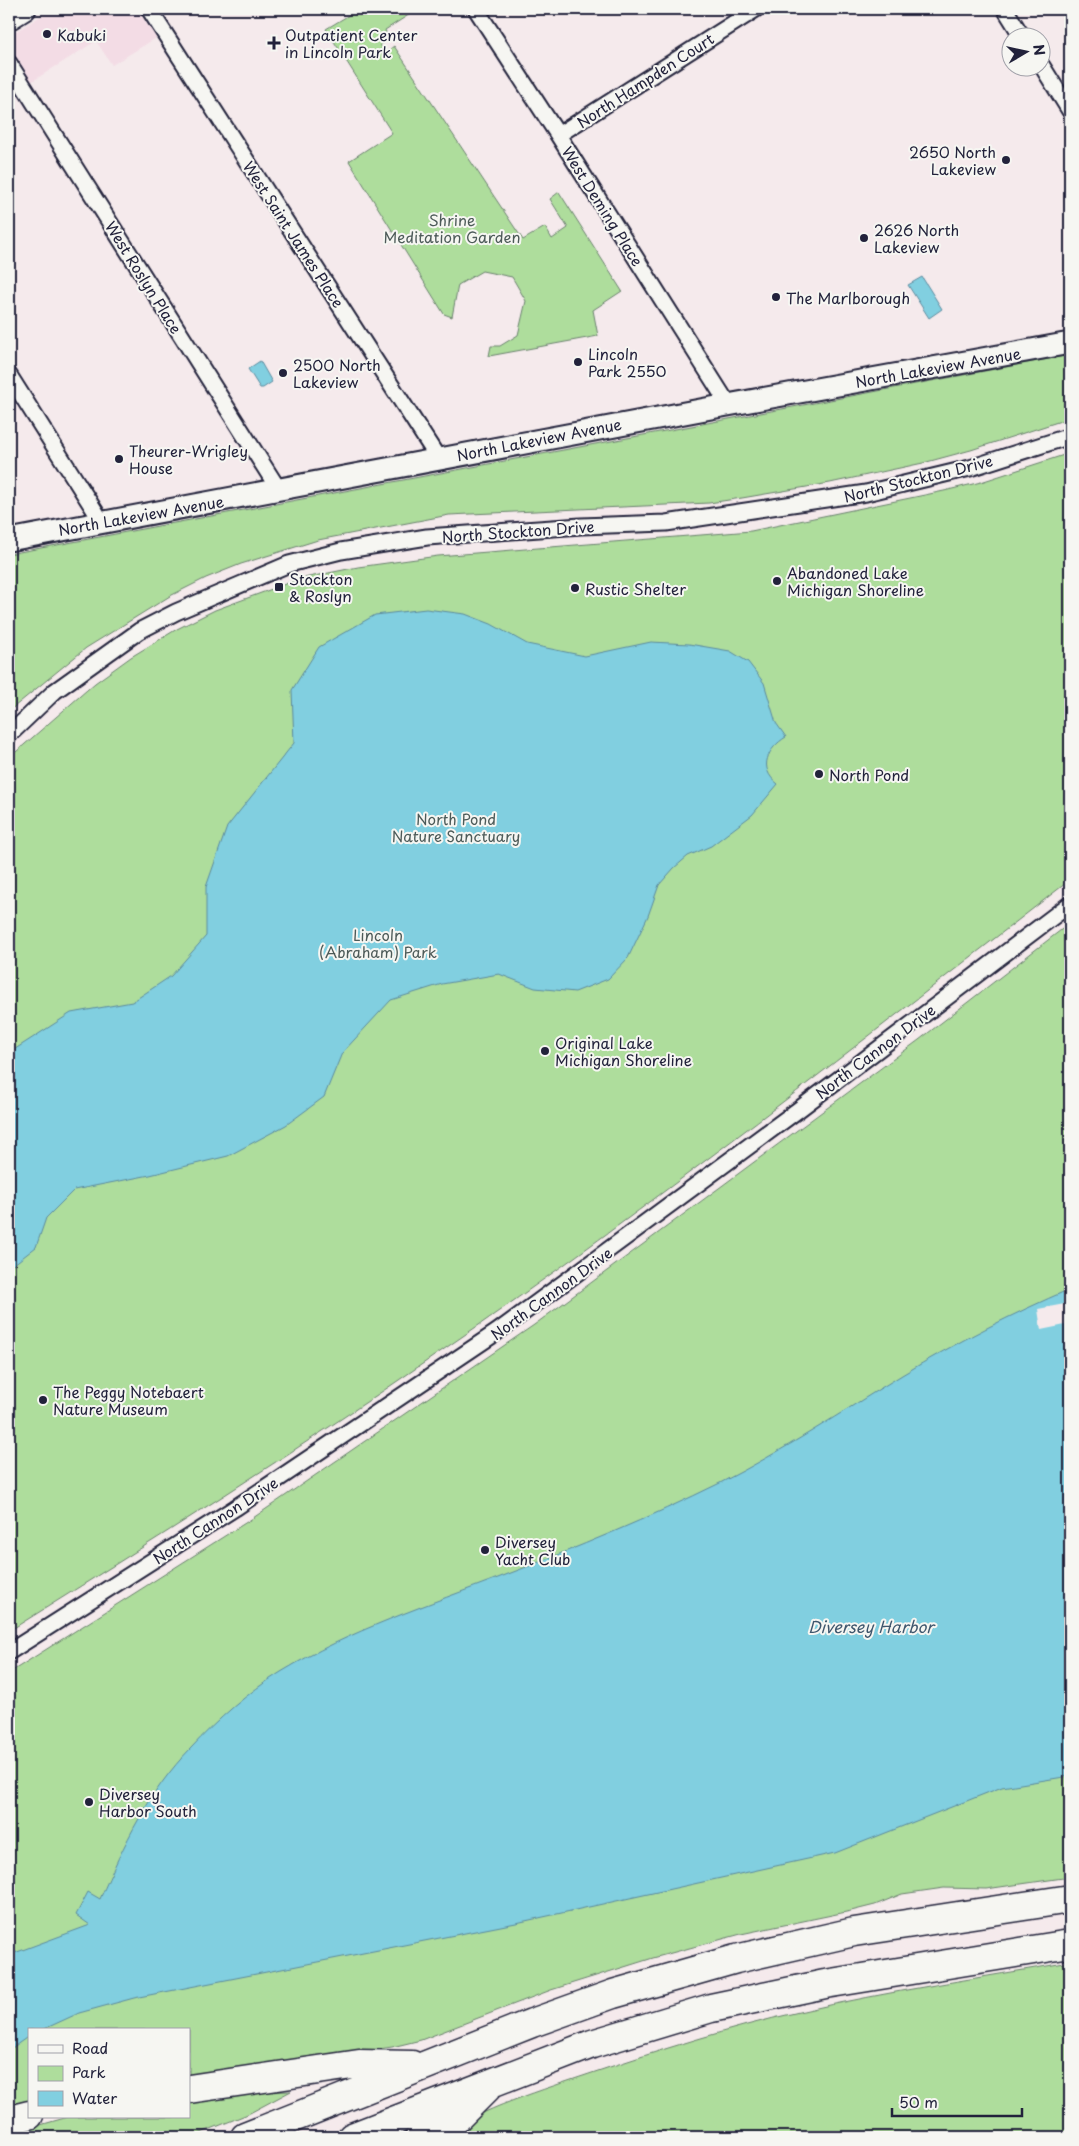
<svg xmlns="http://www.w3.org/2000/svg" width="1079" height="2146" viewBox="0 0 1079 2146" font-family="'Playpen Sans',sans-serif">
  <style>
    .built { fill: #f3dce5 }
    .green { fill: #aedd9c; stroke: #68806c }
    .water { fill: #81cfe0; stroke: #5b8a9e }
    .pier { fill: #f5eaec }
    .lines { fill: none; stroke-linecap: round; stroke-linejoin: round }
    .street-casing { stroke: #22223b; stroke-width: 19 }
    .secondary-casing { stroke: #22223b; stroke-width: 25 }
    .highway-casing { stroke: #22223b; stroke-width: 31 }
    .street { stroke: #f6f6f2; stroke-width: 15 }
    .secondary { stroke: #f6f6f2; stroke-width: 21 }
    .highway { stroke: #f6f6f2; stroke-width: 28 }
    .poi-dot { fill: #22223b; stroke: #f6f6f2; stroke-width: 2 }
    .labels { text-anchor: middle; dominant-baseline: central; stroke-width: 4; stroke-linejoin: round; paint-order: stroke }
    .poi-label { font-size: 15px; fill: #22223b; stroke: #f6f6f2; text-anchor: start }
    .street-label { font-size: 15px; fill: #22223b; stroke: #f6f6f2 }
    .park-label { font-size: 15px; fill: #4c5a58; stroke: #f6f6f2 }
    .water-label { font-size: 16px; font-style: italic; fill: #3e566d; stroke: #f6f6f2 }
  </style>
  <rect width="100%" height="100%" fill="#f5eaec"/>
  <filter id="ink" filterUnits="userSpaceOnUse"><feTurbulence type="fractalNoise" baseFrequency=".02" numOctaves="2"/><feDisplacementMap in="SourceGraphic" scale="10" xChannelSelector="R" yChannelSelector="G"/><feConvolveMatrix kernelMatrix="1 2 1 2 8 2 1 2 1" color-interpolation-filters="sRGB"/></filter>
  <g filter="url(#ink)">
    <!-- built -->
    <path class="built" d="M 52,9 L 137,9 L 156,38 L 112,65 L 96,41 L 9,96 L 9,40 L 15,32 Z"/>
    <!-- green -->
    <path class="green" d="M 359,9 L 418,9 L 385,30 L 389,39 L 380,45 L 386,52 L 394,46 L 523,240 L 545,227 L 552,239 L 568,228 L 550,199 L 559,192 L 622,291 L 593,310 L 598,336 L 489,356 L 491,346 L 500,346 L 518,335 L 526,301 L 512,277 L 482,271 L 458,285 L 452,317 L 444,314 L 349,161 L 392,133 L 326,29 Z
      M 1070,355 L 1070,418 L 971,450 L 923,463 L 830,483 L 742,498 L 709,503 L 449,515 L 318,540 L 241,564 L 206,578 L 170,596 L 86,648 L 9,711 L 9,554 Z
      M 1070,453 L 1070,880 C 862,1041 655,1205 437,1354 C 297,1451 153,1541 9,1631 L 9,758 L 95,683 L 131,657 L 177,629 L 215,610 L 299,579 L 358,567 L 438,556 L 751,531 L 944,491 L 981,482 Z
      M 1070,923 L 1070,1877 L 986,1889 L 944,1888 L 902,1894 L 875,1905 L 851,1911 L 741,1934 L 653,1958 L 551,1990 L 421,2040 L 392,2047 L 189,2079 L 189,2030 L 29,2030 L 29,2102 L 9,2107 L 9,1673 L 253,1518 L 534,1325 L 919,1040 Z
      M 1070,1962 L 1070,2137 L 439,2137 C 479,2109 545,2089 592,2073 C 660,2050 729,2028 799,2012 C 888,1991 980,1978 1070,1962 Z
      M 291,2091 L 248,2114 L 191,2137 L 9,2137 L 9,2134 L 68,2117 L 189,2117 L 189,2100 L 233,2093 Z"/>
    <!-- water -->
    <path class="water" d="M 922,277 L 942,309 L 929,318 L 908,285 Z
      M 260,361 L 272,382 L 263,388 L 260,388 L 248,369 Z
      M 426,609 L 465,614 L 491,624 L 527,644 L 585,656 L 651,642 L 689,644 L 730,651 L 748,662 L 764,683 L 776,723 L 786,737 C 768,748 757,768 778,784 L 752,815 L 711,846 L 688,856 L 674,868 L 659,885 L 648,916 L 628,958 L 608,979 L 575,992 L 535,988 L 499,974 L 442,984 L 391,1000 L 342,1053 L 324,1097 L 286,1125 L 228,1156 L 150,1175 L 74,1190 L 46,1218 L 36,1247 L 9,1268 L 9,1053 L 71,1013 L 132,1002 L 171,976 L 206,936 L 206,887 L 227,827 L 294,743 L 292,690 L 319,647 L 375,615 Z
      M 1070,1289 L 1070,1776 L 1002,1787 L 835,1853 L 516,1923 L 134,1998 L 79,2013 L 42,2030 L 29,2030 L 29,2036 L 9,2050 L 9,1955 L 90,1925 L 76,1915 L 88,1892 L 100,1899 C 124,1844 149,1791 191,1748 C 217,1720 248,1692 281,1672 C 350,1630 428,1605 503,1576 C 577,1548 649,1518 720,1483 C 783,1451 842,1412 902,1375 C 957,1342 1012,1314 1070,1289 Z"/>
    <!-- pier -->
    <path class="pier" d="M 1070,1303 L 1070,1324 L 1041,1330 L 1038,1309 Z"/>
    <g class="lines">
      <!-- street casing -->
      <g class="street-casing">
        <path id="street" d="M 149,9 L 438,458
          M 476,9 L 558,135 L 728,404
          M 1005,9 L 1023,38
          M 9,63 L 279,490
          M 1042,66 L 1070,111
          M 558,135 L 756,9
          M 9,375 L 102,522
          M 9,735 L 55,691 L 139,631 L 176,612 L 289,564 L 341,551 L 427,537 L 581,526 L 666,523 L 866,493 L 970,468 L 1070,436
          M 9,1652 L 235,1508 L 497,1332 L 798,1110 L 1070,904"/>
      </g>
      <!-- secondary casing -->
      <g class="secondary-casing">
        <path id="secondary" d="M 9,19 L 25,9
          M 9,540 L 711,408 L 1070,343"/>
      </g>
      <!-- highway casing -->
      <g class="highway-casing">
        <path id="highway" d="M 189,2089 L 359,2064 L 412,2065
          M 9,2120 L 29,2115
          M 245,2137 L 532,2023 L 613,1994 L 736,1959 L 854,1932 L 1070,1899
          M 352,2137 L 592,2044 L 711,2008 L 825,1984 L 1070,1944
          M 420,2137 L 454,2121 L 487,2088"/>
      </g>
      <!-- street -->
      <use href="#street" class="street"/>
      <!-- secondary -->
      <use href="#secondary" class="secondary"/>
      <!-- highway -->
      <use href="#highway" class="highway"/>
    </g>
  </g>
  <!-- markers -->
  <g class="poi-dot">
    <circle cx="47" cy="34" r="5"/>
    <path d="M271.5 35.5h5v5h5v5h-5v5h-5v-5h-5v-5h5z"/>
    <circle cx="1006" cy="160" r="5"/>
    <circle cx="864" cy="238" r="5"/>
    <circle cx="776" cy="297" r="5"/>
    <circle cx="578" cy="362" r="5"/>
    <circle cx="283" cy="373" r="5"/>
    <circle cx="119" cy="459" r="5"/>
    <circle cx="777" cy="581" r="5"/>
    <rect x="274" y="582" width="10" height="10" rx="2.5"/>
    <circle cx="575" cy="588" r="5"/>
    <circle cx="819" cy="774" r="5"/>
    <circle cx="545" cy="1051" r="5"/>
    <circle cx="43" cy="1400" r="5"/>
    <circle cx="485" cy="1550" r="5"/>
    <circle cx="89" cy="1802" r="5"/>
  </g>
  <g class="labels">
    <!-- poi labels -->
    <g class="poi-label">
      <text x="57" y="34">Kabuki</text>
      <text x="285" y="34">Outpatient Center<tspan x="285" dy="17">in Lincoln Park</tspan></text>
      <text x="996" y="151" text-anchor="end">2650 North<tspan x="996" dy="17">Lakeview</tspan></text>
      <text x="874" y="229">2626 North<tspan x="874" dy="17">Lakeview</tspan></text>
      <text x="786" y="297">The Marlborough</text>
      <text x="588" y="353">Lincoln<tspan x="588" dy="17">Park 2550</tspan></text>
      <text x="293" y="364">2500 North<tspan x="293" dy="17">Lakeview</tspan></text>
      <text x="129" y="450">Theurer-Wrigley<tspan x="129" dy="17">House</tspan></text>
      <text x="787" y="572">Abandoned Lake<tspan x="787" dy="17">Michigan Shoreline</tspan></text>
      <text x="289" y="578">Stockton<tspan x="289" dy="17">&amp; Roslyn</tspan></text>
      <text x="585" y="588">Rustic Shelter</text>
      <text x="829" y="774">North Pond</text>
      <text x="555" y="1042">Original Lake<tspan x="555" dy="17">Michigan Shoreline</tspan></text>
      <text x="53" y="1391">The Peggy Notebaert<tspan x="53" dy="17">Nature Museum</tspan></text>
      <text x="495" y="1541">Diversey<tspan x="495" dy="17">Yacht Club</tspan></text>
      <text x="99" y="1793">Diversey<tspan x="99" dy="17">Harbor South</tspan></text>
    </g>
    <!-- street labels -->
    <g class="street-label">
      <text transform="translate(645 80) rotate(-33)">North Hampden Court</text>
      <text transform="translate(603 206) rotate(58)">West Deming Place</text>
      <text transform="translate(294 234) rotate(57)">West Saint James Place</text>
      <text transform="translate(144 277) rotate(58)">West Roslyn Place</text>
      <text transform="translate(938 367) rotate(-10)">North Lakeview Avenue</text>
      <text transform="translate(539 439) rotate(-11)">North Lakeview Avenue</text>
      <text transform="translate(918 478) rotate(-14)">North Stockton Drive</text>
      <text transform="translate(141 515) rotate(-10)">North Lakeview Avenue</text>
      <text transform="translate(518 531) rotate(-4)">North Stockton Drive</text>
      <text transform="translate(875 1051) rotate(-37)">North Cannon Drive</text>
      <text transform="translate(551 1293) rotate(-36)">North Cannon Drive</text>
      <text transform="translate(215 1520) rotate(-33)">North Cannon Drive</text>
    </g>
    <!-- park labels -->
    <g class="park-label">
      <text x="452" y="219">Shrine<tspan x="452" dy="17">Meditation Garden</tspan></text>
      <text x="456" y="818">North Pond<tspan x="456" dy="17">Nature Sanctuary</tspan></text>
      <text x="378" y="934">Lincoln<tspan x="378" dy="17">(Abraham) Park</tspan></text>
    </g>
    <!-- water labels -->
    <g class="water-label">
      <text x="871" y="1626">Diversey Harbor</text>
    </g>
  </g>
  <!-- margin -->
  <rect width="1079" height="2146" fill="none" stroke="#f6f6f2" stroke-width="30"/>
  <rect x="15" y="15" width="1049" height="2116" fill="none" stroke="#22223b" stroke-width="2" filter="url(#ink)"/>
  <!-- legend -->
  <rect x="28" y="2028" width="162" height="90" fill="#f6f6f2" stroke="#a1a1a9"/>
  <rect x="38" y="2045" width="25" height="8" fill="#f6f6f2" stroke="#a1a1a9"/>
  <text x="72" y="2054" font-size="15" fill="#22223b">Road</text>
  <rect x="38" y="2066" width="25" height="15" fill="#aedd9c" stroke="#a1a1a9"/>
  <text x="72" y="2078" font-size="15" fill="#22223b">Park</text>
  <rect x="38" y="2091" width="25" height="15" fill="#81cfe0" stroke="#a1a1a9"/>
  <text x="72" y="2104" font-size="15" fill="#22223b">Water</text>
  <!-- north arrow -->
  <g transform="translate(1026 52) rotate(81)"><circle r="24" fill="#f6f6f2" stroke="#a1a1a9"/>
  <path d="M0-4L9 19L0 12L-9 19Z" fill="#22223b"/>
  <text y="-8" font-size="14" font-weight="bold" text-anchor="middle" fill="#22223b">N</text>
  </g>
  <!-- scale -->
  <path d="M892 2108v8h130v-8" fill="none" stroke="#22223b" stroke-width="2.5"/>
  <text x="899" y="2108" font-size="15" fill="#22223b" stroke="#f6f6f2" stroke-width="4" paint-order="stroke">50 m</text>
</svg>
